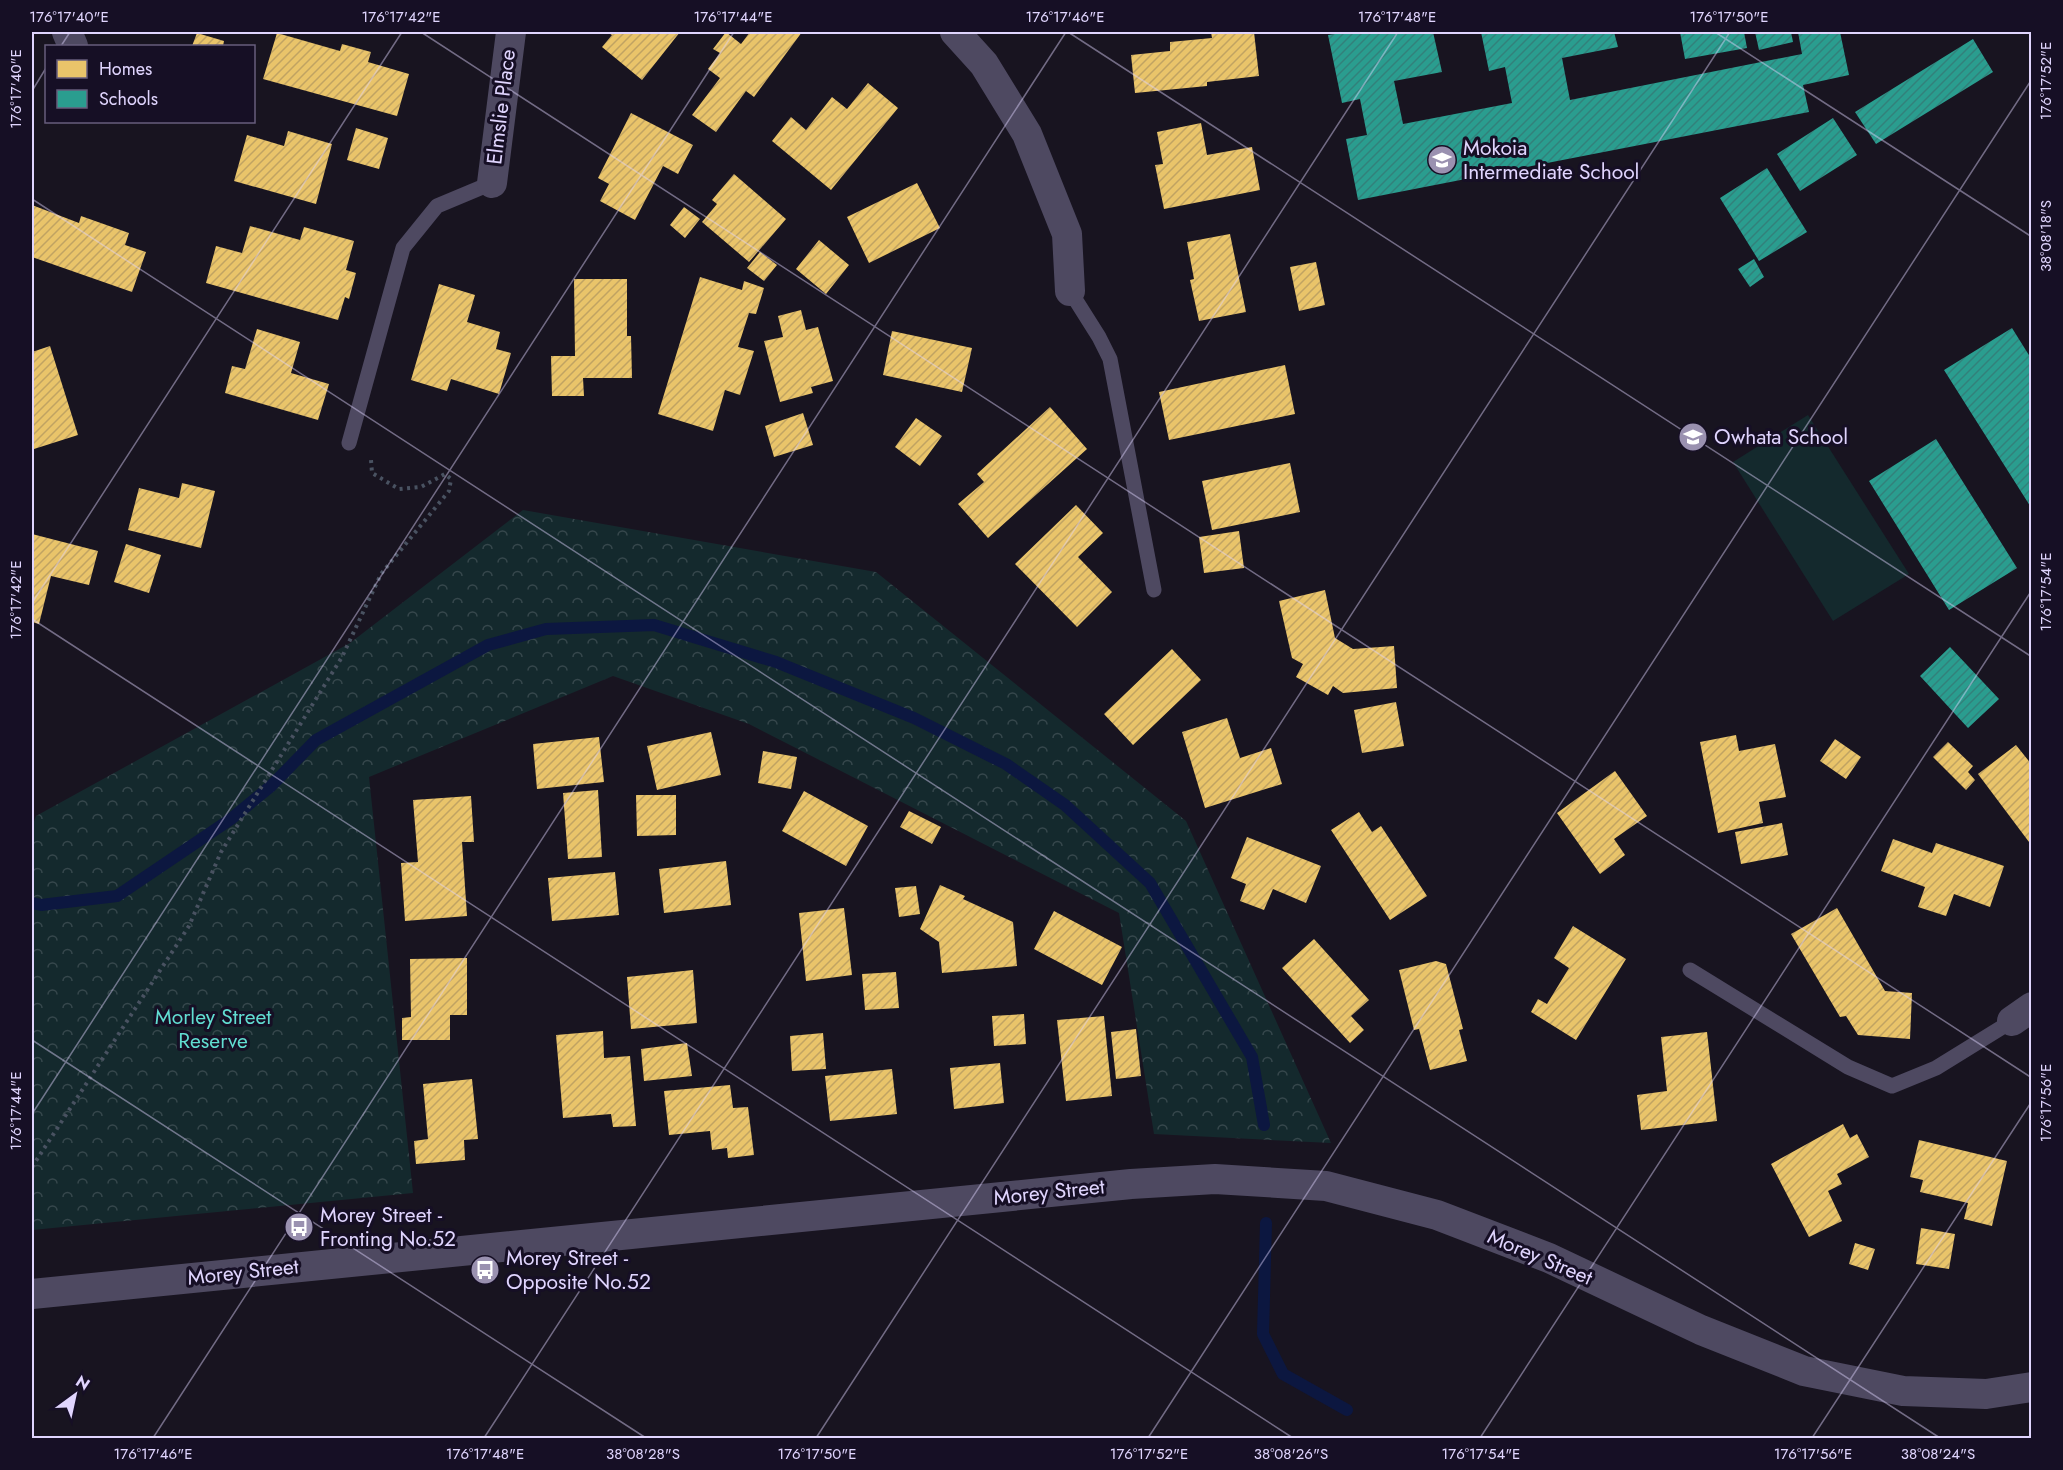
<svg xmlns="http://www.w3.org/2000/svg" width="2063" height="1470" viewBox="0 0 2063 1470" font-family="Jost,sans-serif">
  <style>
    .park { fill: url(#park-crowns) }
    .pitch { fill: #14292d }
    .homes { fill: url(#homes-hatch) }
    .schools { fill: url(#schools-hatch) }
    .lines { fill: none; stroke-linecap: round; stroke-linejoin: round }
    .stream { stroke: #0c1740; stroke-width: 12 }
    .path { stroke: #495261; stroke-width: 4; stroke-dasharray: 3 4.5; stroke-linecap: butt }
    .lane { stroke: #4e4961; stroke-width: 15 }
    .street { stroke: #4e4961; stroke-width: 30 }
    .ticks { fill: none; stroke: #e0d5fe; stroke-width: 1.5; stroke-opacity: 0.45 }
    .labels { text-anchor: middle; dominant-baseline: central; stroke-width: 6; stroke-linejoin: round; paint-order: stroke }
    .street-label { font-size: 21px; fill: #e0d5fe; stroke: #160f25 }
    .poi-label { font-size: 21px; fill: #e0d5fe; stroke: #160f25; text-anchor: start }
    .park-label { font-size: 21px; fill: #61ddd1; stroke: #160f25 }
    .neatline { fill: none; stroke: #e0d5fe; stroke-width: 2 }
    .ticks-label { font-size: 15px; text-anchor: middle; fill: #e0d5fe }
  </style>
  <defs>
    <pattern id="park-crowns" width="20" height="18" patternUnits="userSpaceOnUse" patternTransform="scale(1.5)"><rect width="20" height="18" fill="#14292d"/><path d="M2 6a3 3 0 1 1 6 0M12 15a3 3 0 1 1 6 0" fill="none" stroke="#36474c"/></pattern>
    <pattern id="homes-hatch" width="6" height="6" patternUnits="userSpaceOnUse" patternTransform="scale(1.5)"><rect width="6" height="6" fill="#e9c46a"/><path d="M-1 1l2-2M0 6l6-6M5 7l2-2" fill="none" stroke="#c0a362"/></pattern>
    <pattern id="schools-hatch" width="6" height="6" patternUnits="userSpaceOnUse" patternTransform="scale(1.5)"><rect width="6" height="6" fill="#2a9d8f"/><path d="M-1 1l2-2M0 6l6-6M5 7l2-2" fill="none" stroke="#32817b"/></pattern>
  </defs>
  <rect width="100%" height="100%" fill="#181420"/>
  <!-- park -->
  <path class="park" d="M 523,510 L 876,572 L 1186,821 L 1331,1143 L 1154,1134 L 1119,913 L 749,724 L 613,676 L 369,777 L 413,1193 L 32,1230 L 32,827 L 36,816 L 350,643 Z"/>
  <!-- pitch -->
  <path class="pitch" d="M 1808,415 L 1909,574 L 1833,621 L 1733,462 Z"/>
  <!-- homes -->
  <path class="homes" d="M 607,32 L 680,32 L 642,80 L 602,47 L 612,35 Z
    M 726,32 L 741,44 L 750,32 L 802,32 L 754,97 L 746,91 L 716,132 L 692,115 L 720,78 L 708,69 L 720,53 L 713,49 Z
    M 1211,32 L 1254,32 L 1259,76 L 1207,82 L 1207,86 L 1135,93 L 1131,55 L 1170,51 L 1170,42 L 1212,38 Z
    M 197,33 L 224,41 L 223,46 L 192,46 Z
    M 277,33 L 340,51 L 342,44 L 371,52 L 368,62 L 409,74 L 397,116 L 263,79 Z
    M 868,83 L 898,108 L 831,190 L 772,141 L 791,117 L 806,130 L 832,97 L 847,109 Z
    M 631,113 L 693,145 L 678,174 L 663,166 L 635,220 L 600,201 L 609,184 L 598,178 Z
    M 1201,123 L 1207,155 L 1252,147 L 1260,190 L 1164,209 L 1155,165 L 1163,164 L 1157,132 Z
    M 356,128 L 388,138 L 379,169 L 347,160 Z
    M 288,131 L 332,144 L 316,204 L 234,181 L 247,135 L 284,146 Z
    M 734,174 L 786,219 L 749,262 L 702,222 L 717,204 L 712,200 Z
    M 917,183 L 940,228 L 869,263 L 847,217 Z
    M 32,205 L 79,223 L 81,216 L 129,233 L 125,245 L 146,252 L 132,292 L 32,257 Z
    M 684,207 L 700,219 L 685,238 L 670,225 Z
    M 250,226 L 300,240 L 304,227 L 354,241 L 346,270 L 356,273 L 349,299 L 345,297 L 338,320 L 206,283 L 216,246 L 242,253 Z
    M 1230,234 L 1246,312 L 1199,321 L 1190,280 L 1194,279 L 1187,242 Z
    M 819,240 L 849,265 L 826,294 L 796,269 Z
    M 760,252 L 777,265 L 764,281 L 747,268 Z
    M 1316,262 L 1325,305 L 1299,311 L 1290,267 Z
    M 700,277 L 742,290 L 744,281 L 764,288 L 756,314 L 749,313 L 738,347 L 754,351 L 740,395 L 725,390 L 713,431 L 658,414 Z
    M 574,279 L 627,279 L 627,336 L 631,336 L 632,378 L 583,378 L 584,396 L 552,396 L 551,356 L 575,356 Z
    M 439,284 L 475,295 L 467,322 L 500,332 L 496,349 L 511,353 L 499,394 L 451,379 L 447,391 L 411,380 Z
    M 801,310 L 806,330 L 818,327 L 833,381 L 811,387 L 813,393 L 780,402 L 764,341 L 783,337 L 778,316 Z
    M 257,329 L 300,342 L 291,373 L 329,384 L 318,420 L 225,393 L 232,366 L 245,369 Z
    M 892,331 L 972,348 L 962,392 L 883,375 Z
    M 50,346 L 78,435 L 34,449 L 32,441 L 32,352 Z
    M 1285,365 L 1295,414 L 1169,440 L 1159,392 Z
    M 1050,407 L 1087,449 L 988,538 L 958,504 L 984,482 L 977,474 Z
    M 803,413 L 813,445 L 774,457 L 765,426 Z
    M 916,418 L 942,436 L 920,466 L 895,447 Z
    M 1290,463 L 1300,512 L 1212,530 L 1202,481 Z
    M 182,483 L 215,491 L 201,548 L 128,530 L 139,488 L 179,498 Z
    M 1076,505 L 1103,533 L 1078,557 L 1112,592 L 1077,627 L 1015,564 Z
    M 1239,531 L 1244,568 L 1204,573 L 1199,537 Z
    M 32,534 L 98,551 L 89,585 L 51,576 L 39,624 L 32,622 Z
    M 126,544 L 161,555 L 149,593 L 114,582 Z
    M 1325,590 L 1335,638 L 1353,649 L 1394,646 L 1397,688 L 1343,693 L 1333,686 L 1328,695 L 1296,677 L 1303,664 L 1292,658 L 1279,601 Z
    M 1172,649 L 1201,680 L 1133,745 L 1104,714 Z
    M 1396,702 L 1404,746 L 1362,753 L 1354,710 Z
    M 1227,718 L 1240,758 L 1271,748 L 1282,784 L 1205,808 L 1182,732 Z
    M 711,732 L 721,775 L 657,790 L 647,746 Z
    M 1736,735 L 1739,751 L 1775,744 L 1786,797 L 1759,802 L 1763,823 L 1718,833 L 1700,742 Z
    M 599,737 L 604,782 L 537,789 L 533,744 Z
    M 1835,739 L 1861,757 L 1846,779 L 1820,761 Z
    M 1948,742 L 1973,766 L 1968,772 L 1975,780 L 1966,790 L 1933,757 Z
    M 2016,745 L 2032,765 L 2032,846 L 1978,774 Z
    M 763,751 L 797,757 L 791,789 L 758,783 Z
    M 1615,771 L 1647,816 L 1614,839 L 1625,855 L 1600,874 L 1557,813 Z
    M 598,790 L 602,857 L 568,859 L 563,793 Z
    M 804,791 L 868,826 L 846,866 L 782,831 Z
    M 636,795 L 676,795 L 676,835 L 637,836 Z
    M 471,796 L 474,842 L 462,842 L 467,916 L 405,921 L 401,863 L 418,862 L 413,800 Z
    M 909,811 L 941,827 L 932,844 L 900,827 Z
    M 1359,812 L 1372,832 L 1381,826 L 1427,896 L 1390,920 L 1331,830 Z
    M 1782,823 L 1788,855 L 1741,864 L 1735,832 Z
    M 1247,837 L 1321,866 L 1306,903 L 1273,889 L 1264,910 L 1240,901 L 1246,884 L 1231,878 Z
    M 1893,839 L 1932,853 L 1936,843 L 2004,866 L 1990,907 L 1954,894 L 1946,916 L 1918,907 L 1925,887 L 1881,871 Z
    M 726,861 L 731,905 L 664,913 L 659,869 Z
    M 615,872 L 619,915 L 552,921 L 548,878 Z
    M 940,885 L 965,896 L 963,899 L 1013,922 L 1017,966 L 942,973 L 939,942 L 920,929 Z
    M 916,886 L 920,914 L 899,917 L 895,888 Z
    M 844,908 L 852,975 L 806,981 L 799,913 Z
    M 1837,908 L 1885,991 L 1912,993 L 1910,1039 L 1858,1035 L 1846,1016 L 1840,1017 L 1791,934 Z
    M 1054,911 L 1122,947 L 1102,985 L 1034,949 Z
    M 1573,926 L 1626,959 L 1576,1040 L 1531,1012 L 1538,999 L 1547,1004 L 1569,968 L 1554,958 Z
    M 1314,939 L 1369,1000 L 1351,1016 L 1364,1030 L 1350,1043 L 1282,968 Z
    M 467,958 L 467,1015 L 450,1015 L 450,1040 L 402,1040 L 402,1018 L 411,1017 L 410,959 Z
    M 1436,961 L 1446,964 L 1463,1029 L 1459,1030 L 1467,1061 L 1430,1070 L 1419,1029 L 1414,1030 L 1399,970 Z
    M 693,970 L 697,1023 L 631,1029 L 627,977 Z
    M 896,972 L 899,1008 L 865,1010 L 862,974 Z
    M 1024,1014 L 1026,1044 L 994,1046 L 992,1016 Z
    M 1104,1016 L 1112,1096 L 1066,1101 L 1057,1020 Z
    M 1136,1029 L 1141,1076 L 1116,1079 L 1111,1032 Z
    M 603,1031 L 604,1058 L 630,1056 L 636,1126 L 613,1127 L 611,1114 L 563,1118 L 556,1035 Z
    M 1707,1032 L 1717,1121 L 1641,1130 L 1637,1095 L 1667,1091 L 1661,1037 Z
    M 823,1033 L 826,1069 L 792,1071 L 790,1036 Z
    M 687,1043 L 692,1076 L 644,1081 L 641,1049 Z
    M 1000,1063 L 1004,1103 L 954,1109 L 950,1068 Z
    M 892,1069 L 897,1114 L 830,1121 L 825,1076 Z
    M 472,1079 L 478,1139 L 464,1140 L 465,1160 L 416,1164 L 414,1141 L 428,1139 L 423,1084 Z
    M 730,1085 L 733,1108 L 748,1107 L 754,1155 L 728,1158 L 727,1148 L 712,1150 L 710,1131 L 669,1135 L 664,1091 Z
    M 1843,1124 L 1850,1138 L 1857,1134 L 1869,1157 L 1837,1174 L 1842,1184 L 1828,1191 L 1842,1221 L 1809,1237 L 1771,1164 Z
    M 1919,1140 L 2007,1161 L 1992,1226 L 1964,1219 L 1968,1203 L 1920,1192 L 1923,1180 L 1910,1177 Z
    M 1921,1228 L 1955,1234 L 1949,1269 L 1916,1264 Z
    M 1855,1243 L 1875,1249 L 1868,1270 L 1849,1264 Z"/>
  <!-- schools -->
  <path class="schools" d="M 1347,32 L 1433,32 L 1442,72 L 1394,81 L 1403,124 L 1512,103 L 1505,67 L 1489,71 L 1481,32 L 1614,32 L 1618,47 L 1562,58 L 1570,100 L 1802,54 L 1798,32 L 1840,32 L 1849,75 L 1803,85 L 1809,112 L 1358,200 L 1346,139 L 1367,135 L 1360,99 L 1342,103 L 1328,35 Z
    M 1680,32 L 1744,32 L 1747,48 L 1685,59 Z
    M 1755,32 L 1791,32 L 1793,42 L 1759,50 Z
    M 1973,39 L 1993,72 L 1876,144 L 1855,112 Z
    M 1833,118 L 1857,155 L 1800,191 L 1777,154 Z
    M 1767,168 L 1807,232 L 1759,261 L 1720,198 Z
    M 1754,259 L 1764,277 L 1750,287 L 1738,269 Z
    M 2012,328 L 2032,360 L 2032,509 L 1944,370 Z
    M 1936,439 L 2017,568 L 1949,610 L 1869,481 Z
    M 1950,647 L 1999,699 L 1968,728 L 1920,676 Z"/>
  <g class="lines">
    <!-- stream -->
    <path class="stream" d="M 32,903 L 41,905 L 117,896 L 231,819 L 271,786 L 316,740 L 488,645 L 546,629 L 654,625 L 776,662 L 914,718 L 1006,764 L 1065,805 L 1150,883 L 1252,1057 L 1264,1125
      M 1266,1223 L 1263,1334 L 1283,1374 L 1347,1410"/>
    <!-- path -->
    <path class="path" d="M 32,1167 L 189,926 L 221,852 L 342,657 L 381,574 L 449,491 L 451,479 L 445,474 L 421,487 L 399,489 L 372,473 L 371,460"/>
    <!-- lane -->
    <path class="lane" d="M 1070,291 L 1099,337 L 1110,359 L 1154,590
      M 349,443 L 403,248 L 437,206 L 492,183
      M 1690,970 L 1848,1067 L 1892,1086 L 1936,1068 L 2012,1021"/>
    <!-- street -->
    <path class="street" d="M 67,32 L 73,46
      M 955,32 L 984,64 L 1027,134 L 1067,234 L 1070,291
      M 492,183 L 511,32
      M 2012,1021 L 2032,1007
      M 32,1294 L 1131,1184 L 1215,1179 L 1326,1186 L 1437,1215 L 1549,1258 L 1701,1330 L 1804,1371 L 1903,1391 L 1986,1394 L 2032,1387"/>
  </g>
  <!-- ticks -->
  <path class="ticks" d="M 421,32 L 2032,1078M 1068,32 L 2032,657M 1715,32 L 2032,237M 61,46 L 70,32M 32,91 L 46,68M 32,199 L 1940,1438M 32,603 L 402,32M 32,619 L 1293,1438M 32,1040 L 646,1438M 32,1114 L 734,32M 153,1438 L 1066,32M 484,1438 L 1398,32M 816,1438 L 1730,32M 1148,1438 L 2032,79M 1480,1438 L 2032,590M 1812,1438 L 2032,1101"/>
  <!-- icons -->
  <defs>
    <g id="school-disc" transform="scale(1.5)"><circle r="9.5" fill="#9a91b0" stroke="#160f25"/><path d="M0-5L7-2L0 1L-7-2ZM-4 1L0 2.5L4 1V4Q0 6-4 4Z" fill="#fff"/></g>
    <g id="bus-disc" transform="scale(1.5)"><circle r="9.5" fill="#9a91b0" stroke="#160f25"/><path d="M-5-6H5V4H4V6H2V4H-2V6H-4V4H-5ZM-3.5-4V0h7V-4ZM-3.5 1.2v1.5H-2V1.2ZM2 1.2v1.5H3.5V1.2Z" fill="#fff"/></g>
  </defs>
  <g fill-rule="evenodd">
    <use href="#school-disc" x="1442" y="160"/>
    <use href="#school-disc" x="1693" y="437"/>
    <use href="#bus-disc" x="299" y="1227"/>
    <use href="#bus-disc" x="485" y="1270"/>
  </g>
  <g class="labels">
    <!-- street labels -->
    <g class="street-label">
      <text transform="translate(501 107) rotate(-83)">Elmslie Place</text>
      <text transform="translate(1049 1192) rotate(-6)">Morey Street</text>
      <text transform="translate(1540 1257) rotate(23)">Morey Street</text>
      <text transform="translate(243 1272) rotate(-6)">Morey Street</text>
    </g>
    <!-- poi labels -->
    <g class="poi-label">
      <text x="1463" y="148">Mokoia<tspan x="1463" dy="24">Intermediate School</tspan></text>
      <text x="1714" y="437">Owhata School</text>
      <text x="320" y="1215">Morey Street -<tspan x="320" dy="24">Fronting No.52</tspan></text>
      <text x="506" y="1258">Morey Street -<tspan x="506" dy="24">Opposite No.52</tspan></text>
    </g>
    <!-- park labels -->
    <g class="park-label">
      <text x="213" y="1017">Morley Street<tspan x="213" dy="24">Reserve</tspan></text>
    </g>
  </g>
  <!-- border -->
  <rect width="2063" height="1470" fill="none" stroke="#160f25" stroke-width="66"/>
  <!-- legend -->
  <rect x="45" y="45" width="210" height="78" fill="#160f25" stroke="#675e7c" stroke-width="1.5"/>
  <rect x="57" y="60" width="30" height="18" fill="#e9c46a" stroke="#675e7c" stroke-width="1.5"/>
  <text x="99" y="75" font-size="18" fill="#e0d5fe">Homes</text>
  <rect x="57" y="90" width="30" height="18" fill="#2a9d8f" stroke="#675e7c" stroke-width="1.5"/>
  <text x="99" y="105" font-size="18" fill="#e0d5fe">Schools</text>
  <!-- north arrow -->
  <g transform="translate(75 1395) rotate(33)" stroke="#160f25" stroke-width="4.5" paint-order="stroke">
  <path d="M0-4.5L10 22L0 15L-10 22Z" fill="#e0d5fe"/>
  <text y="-9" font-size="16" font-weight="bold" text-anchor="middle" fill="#e0d5fe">N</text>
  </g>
  <rect x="33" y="33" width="1997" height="1404" class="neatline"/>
  <g class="ticks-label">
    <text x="69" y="22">176°17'40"E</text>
    <text x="401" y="22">176°17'42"E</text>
    <text x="733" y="22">176°17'44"E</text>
    <text x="1065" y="22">176°17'46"E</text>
    <text x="1397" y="22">176°17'48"E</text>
    <text x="1729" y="22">176°17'50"E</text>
    <text transform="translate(2046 81) rotate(-90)" y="5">176°17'52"E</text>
    <text transform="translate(16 89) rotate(-90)" y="5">176°17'40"E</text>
    <text transform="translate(2046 236) rotate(-90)" y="5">38°08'18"S</text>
    <text transform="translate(2046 592) rotate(-90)" y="5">176°17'54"E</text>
    <text transform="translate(16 600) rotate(-90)" y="5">176°17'42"E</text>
    <text transform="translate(2046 1103) rotate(-90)" y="5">176°17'56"E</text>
    <text transform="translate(16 1111) rotate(-90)" y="5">176°17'44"E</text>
    <text x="153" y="1459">176°17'46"E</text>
    <text x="485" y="1459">176°17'48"E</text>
    <text x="643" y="1459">38°08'28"S</text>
    <text x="817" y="1459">176°17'50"E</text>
    <text x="1149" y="1459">176°17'52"E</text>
    <text x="1291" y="1459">38°08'26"S</text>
    <text x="1481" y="1459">176°17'54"E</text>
    <text x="1813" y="1459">176°17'56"E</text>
    <text x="1938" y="1459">38°08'24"S</text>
  </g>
</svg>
